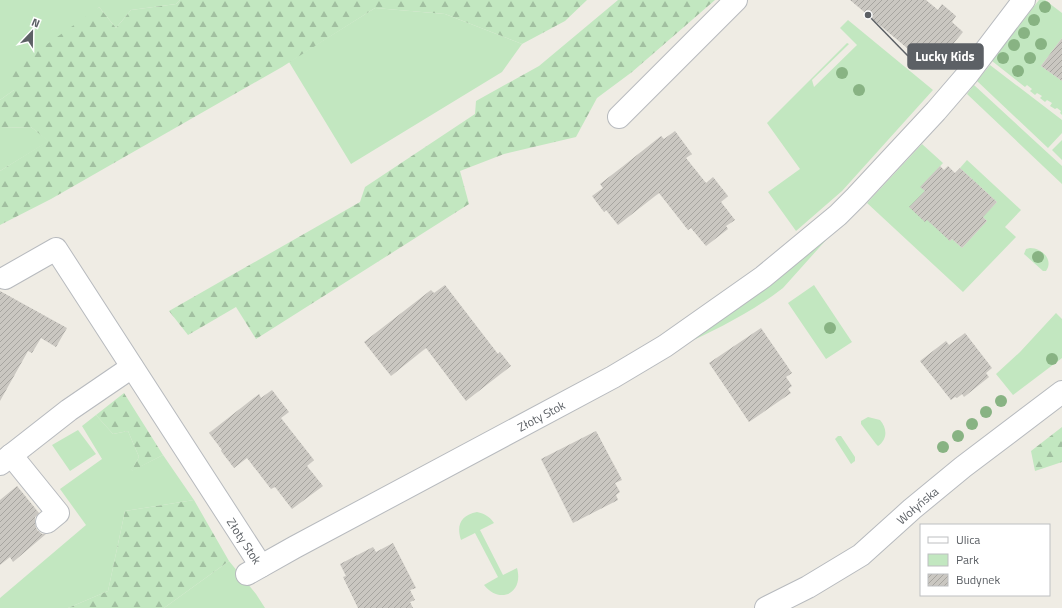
<svg xmlns="http://www.w3.org/2000/svg" width="1062" height="608" viewBox="0 0 1062 608" font-family="'Titillium Web',sans-serif">
  <style>
    .green { fill: #c2e7c0 }
    .forest { fill: url(#forest-firs) }
    .building { fill: url(#building-hatch) }
    .lines { fill: none; stroke-linecap: round; stroke-linejoin: round }
    .minor-casing { stroke: #b7babe; stroke-width: 24 }
    .minor { stroke: #fff; stroke-width: 22 }
    .tree { fill: #88b383 }
    .labels { text-anchor: middle; dominant-baseline: central; stroke-width: 3.5; stroke-linejoin: round; paint-order: stroke }
    .street-label { font-size: 12px; fill: #5c6065; stroke: #fff }
    .leader { fill: none; stroke: #5c6065; stroke-width: 1.5 }
    .callout-dot { fill: #5c6065; stroke: #fff; stroke-width: 1.5 }
    .callout { fill: #5c6065; stroke: #5c6065; stroke-width: 1.5 }
    .callout-label { font-size: 13px; text-anchor: middle; font-weight: bold; fill: #fff }
  </style>
  <defs>
    <pattern id="forest-firs" width="22" height="20" patternUnits="userSpaceOnUse"><rect width="22" height="20" fill="#c2e7c0"/><path d="M5 1l3.5 6h-7zM16 11l3.5 6h-7z" fill="#a1bfa0"/></pattern>
    <pattern id="building-hatch" width="6" height="6" patternUnits="userSpaceOnUse"><rect width="6" height="6" fill="#cac7c1"/><path d="M-1 1l2-2M0 6l6-6M5 7l2-2" fill="none" stroke="#a7a5a0"/></pattern>
  </defs>
  <rect width="100%" height="100%" fill="#efece4"/>
  <!-- green -->
  <path class="green" d="M 0,0 L 180,0 L 176,4 L 131,10 L 116,28 L 99,7 L 14,90 L 0,100 Z
    M 1039,0 L 1045,0 L 1062,13 L 1062,38 L 1041,66 L 1062,81 L 1062,115 L 1060,113 L 1061,111 L 1057,108 L 1055,109 L 1050,106 L 1052,103 L 1047,100 L 1045,102 L 1040,98 L 1042,96 L 1037,93 L 1035,95 L 1030,91 L 1032,89 L 1027,85 L 1025,87 L 992,61 Z
    M 375,8 L 445,14 L 522,44 L 502,72 L 351,164 L 289,62 Z
    M 848,20 L 933,90 L 842,191 L 796,231 L 768,192 L 800,169 L 767,123 L 847,43 L 849,44 L 812,80 L 814,87 L 857,45 L 840,28 Z
    M 990,65 L 1062,120 L 1062,133 L 1048,148 L 977,81 Z
    M 974,85 L 1062,166 L 1062,184 L 967,94 Z
    M 31,127 L 49,141 L 0,171 L 0,128 Z
    M 1062,140 L 1062,160 L 1052,150 Z
    M 922,144 L 943,163 L 921,187 L 925,191 L 910,207 L 929,218 L 950,241 L 952,239 L 962,248 L 987,221 L 983,217 L 997,202 L 960,168 L 967,160 L 1021,210 L 1005,227 L 1016,237 L 963,292 L 867,203 Z
    M 835,230 L 783,288 C 752,312 716,330 681,346 Z
    M 1030,248 C 1042,248 1054,260 1046,271 L 1043,271 L 1024,254 L 1026,249 Z
    M 814,285 L 852,342 L 826,359 L 788,303 Z
    M 1056,313 L 1062,319 L 1062,358 L 1013,395 L 996,374 L 1020,352 Z
    M 96,415 L 113,434 L 128,431 L 139,457 L 131,471 L 163,455 L 194,500 L 125,511 L 108,591 L 68,608 L 0,608 L 0,598 L 86,525 L 60,489 L 102,459 L 82,426 Z
    M 868,417 L 880,420 C 887,428 888,439 878,446 L 876,444 L 861,424 L 861,421 Z
    M 78,430 L 96,454 L 70,471 L 52,445 Z
    M 838,436 L 841,436 L 855,457 L 855,461 L 851,464 L 835,439 Z
    M 477,512 C 485,514 489,516 494,523 L 480,530 L 503,575 L 517,568 C 524,593 500,605 484,585 L 498,577 L 475,533 L 461,540 C 456,525 461,515 477,512 Z
    M 229,561 L 256,594 L 265,608 L 164,608 Z"/>
  <!-- forest -->
  <path class="forest" d="M 180,0 L 587,0 L 565,21 L 522,44 L 445,14 L 375,8 L 282,67 L 51,199 L 0,225 L 0,171 L 48,141 L 31,127 L 0,128 L 0,100 L 14,90 L 11,70 L 99,7 L 116,28 L 131,10 L 176,4 Z
    M 618,0 L 715,0 L 632,72 L 597,98 L 576,137 L 504,154 L 460,171 L 469,204 L 256,339 L 236,307 L 188,335 L 169,311 L 360,202 L 365,187 L 475,114 L 476,101 L 539,66 Z
    M 124,393 L 163,455 L 130,472 L 139,457 L 128,431 L 113,434 L 96,415 Z
    M 1062,427 L 1062,462 L 1035,471 L 1031,451 Z
    M 194,500 L 229,561 L 164,608 L 68,608 L 108,591 L 125,511 Z"/>
  <!-- building -->
  <path class="building" d="M 850,0 L 926,0 L 938,10 L 942,4 L 956,16 L 952,22 L 963,32 L 932,69 Z
    M 1062,38 L 1062,81 L 1041,66 Z
    M 675,131 L 692,154 L 686,158 L 706,183 L 713,177 L 728,196 L 721,202 L 735,220 L 726,226 L 728,229 L 706,246 L 691,228 L 688,230 L 659,193 L 618,225 L 606,210 L 604,212 L 592,196 L 603,188 L 600,184 L 622,167 L 661,136 L 664,139 Z
    M 940,166 L 944,170 L 948,166 L 955,173 L 960,168 L 997,202 L 983,217 L 987,221 L 962,248 L 952,239 L 950,241 L 927,220 L 925,222 L 909,207 L 925,191 L 920,187 Z
    M 445,285 L 498,354 L 500,352 L 511,366 L 466,401 L 426,348 L 391,376 L 364,342 L 431,290 L 434,293 Z
    M 0,291 L 67,328 L 56,347 L 41,338 L 32,353 L 28,351 L 0,401 Z
    M 761,328 L 792,373 L 786,377 L 792,386 L 788,389 L 791,393 L 749,422 L 709,363 Z
    M 965,333 L 992,368 L 986,373 L 989,377 L 964,397 L 962,394 L 957,398 L 955,397 L 951,400 L 920,361 L 946,341 L 949,345 Z
    M 272,390 L 289,412 L 281,418 L 314,460 L 307,466 L 323,486 L 292,509 L 275,487 L 271,489 L 247,458 L 234,468 L 221,451 L 222,450 L 209,433 L 259,394 L 261,398 Z
    M 596,431 L 622,480 L 615,483 L 620,492 L 616,495 L 618,500 L 573,523 L 541,459 Z
    M 17,486 L 39,513 L 35,517 L 35,524 L 37,530 L 42,534 L 46,534 L 13,562 L 10,557 L 0,565 L 0,500 Z
    M 393,543 L 416,588 L 410,590 L 415,600 L 410,602 L 413,608 L 358,608 L 343,577 L 346,576 L 340,564 L 373,547 L 376,552 Z"/>
  <g class="lines">
    <!-- minor casing -->
    <g class="minor-casing">
      <g id="minor">
        <path d="M 619,117 L 736,0"/>
        <path id="s1" d="M 5,278 L 56,249 L 261,566"/>
        <path d="M 11,455 L 58,513 L 47,522"/>
        <path d="M 0,464 L 69,410 L 132,367"/>
        <path id="s2" d="M 247,574 L 295,547 L 613,377 L 665,346 L 763,277 L 838,215 L 856,197 L 936,111 L 967,75 L 1024,0"/>
        <path id="s3" d="M 766,608 L 808,587 L 861,555 L 912,509 L 963,467 L 1062,392"/>
      </g>
    </g>
    <!-- minor -->
    <use href="#minor" class="minor"/>
  </g>
  <!-- trees -->
  <g class="tree">
    <circle cx="1045" cy="7" r="6"/>
    <circle cx="1034" cy="20" r="6"/>
    <circle cx="1024" cy="33" r="6"/>
    <circle cx="1041" cy="44" r="6"/>
    <circle cx="1014" cy="45" r="6"/>
    <circle cx="1003" cy="58" r="6"/>
    <circle cx="1030" cy="58" r="6"/>
    <circle cx="1018" cy="71" r="6"/>
    <circle cx="842" cy="73" r="6"/>
    <circle cx="859" cy="90" r="6"/>
    <circle cx="1038" cy="257" r="6"/>
    <circle cx="830" cy="328" r="6"/>
    <circle cx="1052" cy="359" r="6"/>
    <circle cx="1001" cy="401" r="6"/>
    <circle cx="986" cy="412" r="6"/>
    <circle cx="972" cy="424" r="6"/>
    <circle cx="958" cy="436" r="6"/>
    <circle cx="943" cy="447" r="6"/>
  </g>
  <g class="labels">
    <!-- street labels -->
    <g class="street-label">
      <text stroke="none"><textPath href="#s2" startOffset="334">Złoty Stok</textPath></text>
      <text stroke="none"><textPath href="#s3" startOffset="184">Wołyńska</textPath></text>
      <text stroke="none"><textPath href="#s1" startOffset="406">Złoty Stok</textPath></text>
    </g>
  </g>
  <!-- callouts -->
  <path class="leader" d="M868 15L908 56"/>
  <circle class="callout-dot" cx="868" cy="15" r="4"/>
  <rect class="callout" x="908" y="44" width="75" height="25" rx="4"/>
  <g class="callout-label">
    <text x="945" y="61">Lucky Kids</text>
  </g>
  <!-- legend -->
  <rect x="920" y="524" width="130" height="72" fill="#ffffff" stroke="#bebfc1"/>
  <rect x="928" y="537" width="20" height="6" fill="#ffffff" stroke="#bebfc1"/>
  <text x="956" y="544" font-size="12" fill="#5c6065">Ulica</text>
  <rect x="928" y="554" width="20" height="12" fill="#c2e7c0" stroke="#bebfc1"/>
  <text x="956" y="564" font-size="12" fill="#5c6065">Park</text>
  <rect x="928" y="574" width="20" height="12" fill="url(#building-hatch)" stroke="#bebfc1"/>
  <text x="956" y="584" font-size="12" fill="#5c6065">Budynek</text>
  <!-- north arrow -->
  <g transform="translate(32 32) rotate(22)" stroke="#ffffff" stroke-width="3" paint-order="stroke">
  <path d="M0-3L7 15L0 10L-7 15Z" fill="#5c6065"/>
  <text y="-6" font-size="11" font-weight="bold" text-anchor="middle" fill="#5c6065">N</text>
  </g>
</svg>
